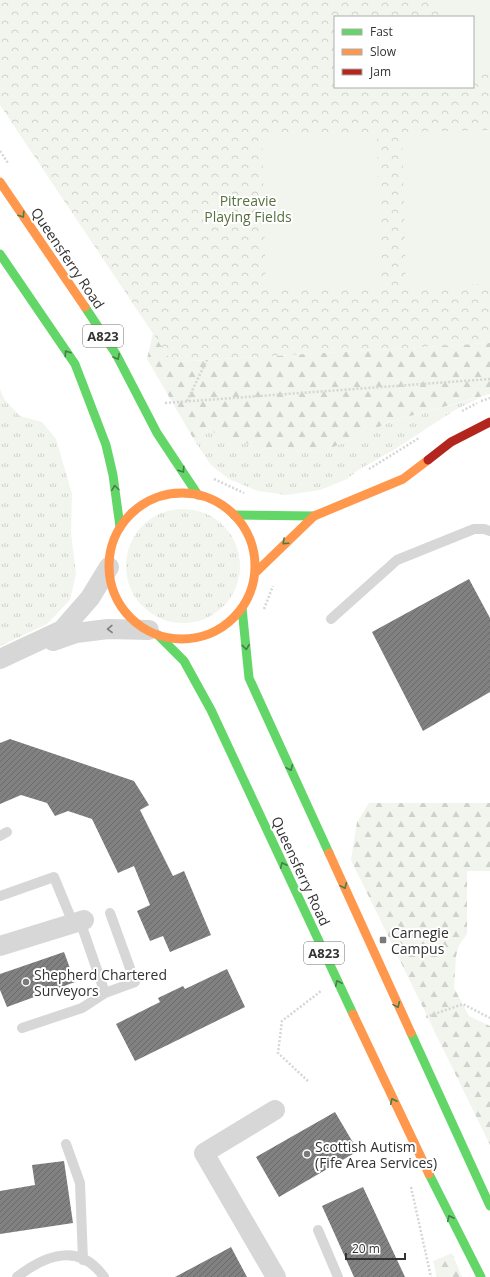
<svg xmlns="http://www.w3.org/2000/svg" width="490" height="1277" viewBox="0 0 490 1277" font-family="'Open Sans',sans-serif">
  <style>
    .grass { fill: url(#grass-tufts) }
    .forest { fill: url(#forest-firs) }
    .park { fill: url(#park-crowns); fill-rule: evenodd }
    .pitch { fill: #f1f5ed }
    .building { fill: url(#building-hatch) }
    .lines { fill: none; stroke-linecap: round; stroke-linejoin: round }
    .path { stroke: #d6d6d6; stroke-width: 2.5; stroke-dasharray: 2 2; stroke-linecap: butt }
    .lane { stroke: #d7d7d7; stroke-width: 10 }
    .street { stroke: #d7d7d7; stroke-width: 20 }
    .fast { stroke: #63d668; stroke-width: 9 }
    .slow { stroke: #ff974d; stroke-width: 9 }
    .jam { stroke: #b3261e; stroke-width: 9 }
    .oneway { stroke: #497c4b }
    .oneway2 { stroke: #7d7d7d }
    .poi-dot { fill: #7a7a7a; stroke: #fff; stroke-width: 1.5 }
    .labels { text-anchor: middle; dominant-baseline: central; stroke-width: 4; stroke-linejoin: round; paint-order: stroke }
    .shield { fill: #fff; stroke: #707070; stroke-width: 1 }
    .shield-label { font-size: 13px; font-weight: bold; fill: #333 }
    .park-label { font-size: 14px; fill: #56703f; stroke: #fff }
    .street-label { font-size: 14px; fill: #333; stroke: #fff }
    .poi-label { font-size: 14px; fill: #333; stroke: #fff; text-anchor: start }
  </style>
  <defs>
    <pattern id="grass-tufts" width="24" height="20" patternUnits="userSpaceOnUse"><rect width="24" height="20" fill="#f1f5ed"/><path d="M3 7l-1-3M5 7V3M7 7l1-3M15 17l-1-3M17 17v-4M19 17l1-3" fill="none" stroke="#cfd2cc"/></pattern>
    <pattern id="forest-firs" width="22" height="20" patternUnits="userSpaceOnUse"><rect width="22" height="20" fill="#f1f5ed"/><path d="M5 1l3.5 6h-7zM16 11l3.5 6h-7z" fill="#cfd2cc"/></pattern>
    <pattern id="park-crowns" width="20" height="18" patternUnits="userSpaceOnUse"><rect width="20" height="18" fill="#f1f5ed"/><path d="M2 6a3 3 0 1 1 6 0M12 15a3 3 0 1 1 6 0" fill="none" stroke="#cfd2cc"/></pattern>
    <pattern id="building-hatch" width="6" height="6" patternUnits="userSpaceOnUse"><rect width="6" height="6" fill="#818181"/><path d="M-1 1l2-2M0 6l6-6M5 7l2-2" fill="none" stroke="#6a6a6a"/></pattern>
  </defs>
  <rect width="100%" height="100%" fill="#fff"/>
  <!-- grass -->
  <path class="grass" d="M 0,389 L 4,399 L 20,416 L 42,422 L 56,439 L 72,494 L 71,533 L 76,574 L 70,600 L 47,624 L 0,646 Z
    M 481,397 L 455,410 L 392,451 L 358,470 L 347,479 L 320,490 L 287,495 L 258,491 L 229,479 L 211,465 L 196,443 L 206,430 L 261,448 L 322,452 L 392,421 Z
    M126 566a57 57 0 1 1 114 0a57 57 0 1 1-114 0Z"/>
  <!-- forest -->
  <path class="forest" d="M 153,333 L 172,362 L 490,343 L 490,394 L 392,421 L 322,452 L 261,448 L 206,430 L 196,443 L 147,359 Z
    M 369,803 L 490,803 L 490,871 L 467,871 L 467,934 L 459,945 L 456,956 L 454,988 L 469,1016 L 490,1026 L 490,1145 L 351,860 L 357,822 Z
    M 452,1253 L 462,1277 L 437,1277 L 433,1261 Z"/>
  <!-- park -->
  <path class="park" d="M 0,0 L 490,0 L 490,343 L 172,362 L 0,105 ZM 335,17 L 473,17 L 473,87 L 335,87 Z"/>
  <!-- pitch -->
  <path class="pitch" d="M 438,0 L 490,0 L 490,74 L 473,75 L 473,17 L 439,17 Z
    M 490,130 L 490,284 L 406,286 L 402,132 Z
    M 377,133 L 380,286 L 266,289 L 262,136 Z"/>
  <!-- building -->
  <path class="building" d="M 469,579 L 490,618 L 490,692 L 423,731 L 372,632 Z
    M 10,739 L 134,781 L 149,805 L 140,810 L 173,876 L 184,871 L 211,935 L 170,952 L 163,936 L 150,941 L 137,911 L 150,905 L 134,866 L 118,873 L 92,819 L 68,811 L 55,816 L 47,803 L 21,795 L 0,804 L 0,743 Z
    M 64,952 L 75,982 L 7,1007 L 0,990 L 0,974 Z
    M 227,969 L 245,1007 L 135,1061 L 116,1024 L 160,1002 L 158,998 L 183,986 L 185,989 Z
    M 335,1112 L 358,1151 L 279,1197 L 256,1157 Z
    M 64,1161 L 73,1223 L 0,1234 L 0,1191 L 35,1185 L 32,1165 Z
    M 363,1187 L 405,1277 L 354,1277 L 322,1206 Z
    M 231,1247 L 247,1277 L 175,1277 L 220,1253 Z"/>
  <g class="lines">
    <!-- path -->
    <path class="path" d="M 0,151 L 8,163
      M 187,401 L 207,360
      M 481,401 L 490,398
      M 165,403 L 490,379
      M 462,411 L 477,403
      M 369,469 L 419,438
      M 214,479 L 244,493
      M 264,609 L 273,586
      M 426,1017 L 463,1004 L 490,1018
      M 308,1081 L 278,1053 L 282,1021 L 321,991
      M 411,1187 L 431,1277"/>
    <!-- lane -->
    <path class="lane" d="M 331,619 L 397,560 L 474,529 L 484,529 L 490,531
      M 0,836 L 7,832
      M 0,896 L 54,877 L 73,923
      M 80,921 L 105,993 L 135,982 L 110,913
      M 22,1028 L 82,1008 L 105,993
      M 66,1144 L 80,1183 L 83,1260
      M 318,1230 L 338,1277
      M 17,1277 C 45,1255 79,1242 104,1277"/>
    <!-- street -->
    <path class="street" d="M 53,641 L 76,633 L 108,629 L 149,630
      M 0,659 L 62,630 L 90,598 L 109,567
      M 0,946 L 84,920
      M 275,1110 L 204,1153 L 276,1277"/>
    <!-- fast -->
    <path class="fast" d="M 0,254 L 75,364 L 106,445 L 113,475 L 120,527
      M 85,307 L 116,354 L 157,433 L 198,495
      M 234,515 L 314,516
      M 242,608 L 249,678 L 329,853
      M 158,635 L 184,661 L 211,710 L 353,1014
      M 411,1033 L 490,1206
      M 429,1174 L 481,1277"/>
    <!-- slow -->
    <path class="slow" d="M 0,182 L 85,307
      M109 566a73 73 0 1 1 146 0a73 73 0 1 1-146 0Z
      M 255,573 L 314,516 L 403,479 L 428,460
      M 329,853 L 411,1033
      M 353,1014 L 429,1174"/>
    <!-- jam -->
    <path class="jam" d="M 428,460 L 451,442 L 490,422"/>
  </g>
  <!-- one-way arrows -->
  <defs><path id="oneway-chevron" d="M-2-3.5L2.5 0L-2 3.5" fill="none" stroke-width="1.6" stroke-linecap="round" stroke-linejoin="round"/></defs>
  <g class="oneway">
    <use href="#oneway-chevron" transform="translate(22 215) rotate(56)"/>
    <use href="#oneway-chevron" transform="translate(67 353) rotate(-124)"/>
    <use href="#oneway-chevron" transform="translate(117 357) rotate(61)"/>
    <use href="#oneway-chevron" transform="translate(182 470) rotate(56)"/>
    <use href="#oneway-chevron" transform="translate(115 488) rotate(-97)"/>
    <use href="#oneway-chevron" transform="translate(285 542) rotate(138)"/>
    <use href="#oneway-chevron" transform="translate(246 647) rotate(84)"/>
    <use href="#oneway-chevron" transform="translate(290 768) rotate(66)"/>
    <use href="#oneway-chevron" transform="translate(283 865) rotate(-115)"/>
    <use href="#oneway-chevron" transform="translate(344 886) rotate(66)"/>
    <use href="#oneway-chevron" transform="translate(338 983) rotate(-115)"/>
    <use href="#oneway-chevron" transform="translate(397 1005) rotate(66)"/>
    <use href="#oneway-chevron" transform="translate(393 1101) rotate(-115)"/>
    <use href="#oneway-chevron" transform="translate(450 1218) rotate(-116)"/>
  </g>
  <use class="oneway2" href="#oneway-chevron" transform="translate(110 629) rotate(179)"/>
  <!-- markers -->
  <g class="poi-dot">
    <rect x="379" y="936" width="8" height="8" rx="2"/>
    <circle cx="26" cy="982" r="4"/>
    <circle cx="307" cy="1154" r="4"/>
  </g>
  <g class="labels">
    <!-- shield labels -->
    <g class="shield">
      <rect x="83" y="325" width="40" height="22" rx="3"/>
      <rect x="304" y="942" width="40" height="22" rx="3"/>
    </g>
    <g class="shield-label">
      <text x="103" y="336">A823</text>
      <text x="324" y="953">A823</text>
    </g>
    <!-- park labels -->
    <g class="park-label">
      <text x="248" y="200">Pitreavie<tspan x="248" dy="16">Playing Fields</tspan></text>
    </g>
    <!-- street labels -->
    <g class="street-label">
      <text transform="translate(68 258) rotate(56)">Queensferry Road</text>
      <text transform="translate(301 871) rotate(65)">Queensferry Road</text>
    </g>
    <!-- poi labels -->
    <g class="poi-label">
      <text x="391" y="932">Carnegie<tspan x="391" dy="16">Campus</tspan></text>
      <text x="34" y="974">Shepherd Chartered<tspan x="34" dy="16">Surveyors</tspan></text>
      <text x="315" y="1146">Scottish Autism<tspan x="315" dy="16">(Fife Area Services)</tspan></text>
    </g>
  </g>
  <!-- legend -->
  <rect x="334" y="16" width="140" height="72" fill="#ffffff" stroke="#adadad"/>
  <rect x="342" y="29" width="20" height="6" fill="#63d668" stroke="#adadad"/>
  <text x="370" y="36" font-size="12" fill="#333333">Fast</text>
  <rect x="342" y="49" width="20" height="6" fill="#ff974d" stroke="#adadad"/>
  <text x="370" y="56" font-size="12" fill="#333333">Slow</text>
  <rect x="342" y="69" width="20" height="6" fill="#b3261e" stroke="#adadad"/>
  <text x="370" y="76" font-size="12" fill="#333333">Jam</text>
  <!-- scale -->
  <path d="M346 1253v6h59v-6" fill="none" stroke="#333333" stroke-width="2"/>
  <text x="352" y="1253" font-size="12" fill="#333333" stroke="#ffffff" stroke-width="3" paint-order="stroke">20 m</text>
</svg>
